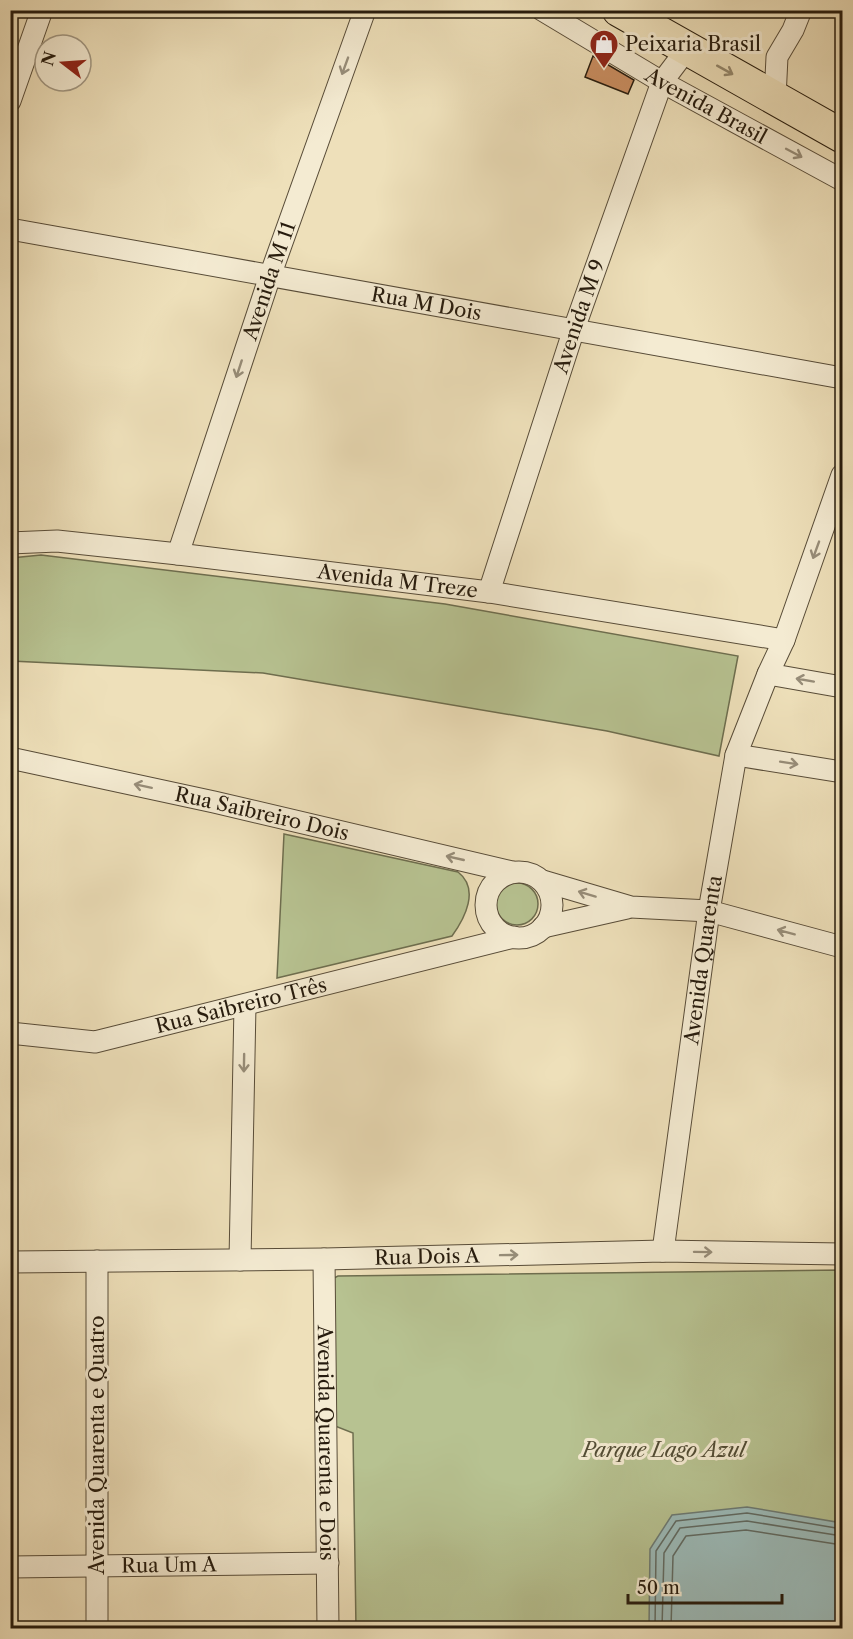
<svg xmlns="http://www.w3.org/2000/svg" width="853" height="1639" viewBox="0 0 853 1639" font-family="'Libre Caslon Text',serif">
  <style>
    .green { fill: #b7c291; stroke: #6e6e4f; stroke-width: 1.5 }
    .water { fill: #9cbbb9; stroke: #6d7b74; stroke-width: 1.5 }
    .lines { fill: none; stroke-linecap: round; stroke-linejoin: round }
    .shore { stroke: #616b63; stroke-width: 1.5 }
    .building { fill: #ca8e61; stroke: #261b0d; stroke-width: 1.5 }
    .street-casing { stroke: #584c38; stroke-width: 23 }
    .primary-casing { stroke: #261b0d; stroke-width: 35 }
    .street { stroke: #f4ebd2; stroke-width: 21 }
    .primary { stroke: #eee0ba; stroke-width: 33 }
    .oneway { stroke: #978d79 }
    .oneway2 { stroke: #94876c }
    .labels { text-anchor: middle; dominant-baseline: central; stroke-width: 6; stroke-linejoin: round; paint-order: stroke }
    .poi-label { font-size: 20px; fill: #261b0d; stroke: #f4ebd2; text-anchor: start }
    .street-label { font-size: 20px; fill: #261b0d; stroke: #f4ebd2 }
    .park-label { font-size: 20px; font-style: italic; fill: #524d35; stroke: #f4ebd2 }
  </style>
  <rect width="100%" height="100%" fill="#eee0ba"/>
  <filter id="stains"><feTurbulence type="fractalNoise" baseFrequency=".00333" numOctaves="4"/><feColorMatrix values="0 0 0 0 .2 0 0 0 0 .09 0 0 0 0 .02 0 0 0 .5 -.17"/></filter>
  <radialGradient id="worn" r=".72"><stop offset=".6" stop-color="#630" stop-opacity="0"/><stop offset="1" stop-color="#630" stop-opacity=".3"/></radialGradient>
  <!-- green -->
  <path class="green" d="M 41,555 L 445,604 L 738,656 L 719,756 L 607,731 L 263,673 L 11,661 L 11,558 Z
    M 284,834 L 458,872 C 480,889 465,918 452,936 L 277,978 Z
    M496 904a21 21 0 1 1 42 0a21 21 0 1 1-42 0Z
    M 842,1270 L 842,1628 L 356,1628 L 353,1433 L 335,1426 L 332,1279 L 338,1276 Z"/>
  <!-- water -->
  <path class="water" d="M 747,1507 L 842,1523 L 842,1628 L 649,1628 L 650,1549 L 672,1515 Z"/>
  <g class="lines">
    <!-- shore -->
    <path class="shore" d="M 655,1628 L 656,1551 L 676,1521 L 747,1513 L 842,1529
      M 662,1628 L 664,1553 L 680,1528 L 747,1521 L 842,1536
      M 671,1628 L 673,1556 L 686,1536 L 746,1530 L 842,1545"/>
  </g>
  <!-- building -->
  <path class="building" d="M 593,56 L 634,80 L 628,94 L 585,77 Z"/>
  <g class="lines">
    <!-- street casing -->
    <g class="street-casing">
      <g id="street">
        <path id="s1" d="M 542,10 L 662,82 L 842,180"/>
        <path d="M 775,98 L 777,57 L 793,30 L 801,10"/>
        <path d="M 10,101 L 42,10"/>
        <path id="s2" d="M 10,229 L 842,378"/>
        <path id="s3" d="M 10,543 L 57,541 L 178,554 L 489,592 L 784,640"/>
        <path id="s4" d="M 178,554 L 270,276 L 365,10"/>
        <path id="s5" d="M 489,592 L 574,329 L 662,82 L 687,49"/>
        <path d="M 768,674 L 842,687"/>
        <path d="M 736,755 L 842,772"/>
        <path id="s6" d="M 10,758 L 214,802 L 512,872"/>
        <circle cx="519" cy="905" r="33"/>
        <path d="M 543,881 L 631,907 L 709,911 L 842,947"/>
        <path d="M 543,927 L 627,908"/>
        <path id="s7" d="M 10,1033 L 95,1042 L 514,937"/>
        <path id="s8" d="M 663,1251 L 709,911 L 736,755 L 768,674 L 784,640 L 842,475"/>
        <path id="s9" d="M 324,1259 L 328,1628"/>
        <path d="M 240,1260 L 245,1005"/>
        <path d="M 97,1261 L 97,1628"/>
        <path id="s10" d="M 10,1262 L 324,1259 L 663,1251 L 842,1254"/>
        <path id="s11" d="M 10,1567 L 328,1563"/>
      </g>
    </g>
    <!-- primary casing -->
    <g class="primary-casing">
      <path id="primary" d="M 619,10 L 842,136"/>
    </g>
    <!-- street -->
    <use href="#street" class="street"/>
    <!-- primary -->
    <use href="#primary" class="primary"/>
  </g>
  <!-- one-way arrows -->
  <defs><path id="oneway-shaft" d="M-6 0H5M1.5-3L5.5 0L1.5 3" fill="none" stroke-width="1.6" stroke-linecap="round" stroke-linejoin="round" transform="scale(1.5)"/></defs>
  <g class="oneway">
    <use href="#oneway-shaft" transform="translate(345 66) rotate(110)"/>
    <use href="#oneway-shaft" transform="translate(794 153) rotate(28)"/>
    <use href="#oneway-shaft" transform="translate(239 369) rotate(108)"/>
    <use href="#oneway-shaft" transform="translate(816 550) rotate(110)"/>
    <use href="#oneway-shaft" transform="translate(805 680) rotate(-170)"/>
    <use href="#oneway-shaft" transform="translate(789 763) rotate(9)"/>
    <use href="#oneway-shaft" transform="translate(143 786) rotate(-168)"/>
    <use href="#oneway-shaft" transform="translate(455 858) rotate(-167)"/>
    <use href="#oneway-shaft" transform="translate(587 894) rotate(-163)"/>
    <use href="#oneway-shaft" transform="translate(786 932) rotate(-165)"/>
    <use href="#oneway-shaft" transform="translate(244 1063) rotate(91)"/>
    <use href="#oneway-shaft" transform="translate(703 1252) rotate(1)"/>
    <use href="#oneway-shaft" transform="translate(509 1255) rotate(-1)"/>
  </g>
  <use class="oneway2" href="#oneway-shaft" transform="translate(725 70) rotate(29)"/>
  <!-- icons -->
  <defs>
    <g id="shop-pin" transform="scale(1.5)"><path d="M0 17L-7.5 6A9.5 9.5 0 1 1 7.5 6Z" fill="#8f2418" stroke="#f4ebd2"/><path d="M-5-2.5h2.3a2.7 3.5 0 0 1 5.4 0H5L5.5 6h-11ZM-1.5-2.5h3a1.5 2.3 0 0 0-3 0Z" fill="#fff"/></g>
  </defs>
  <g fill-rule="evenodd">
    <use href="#shop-pin" x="604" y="44"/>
  </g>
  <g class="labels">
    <!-- poi labels -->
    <g class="poi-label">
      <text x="625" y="44">Peixaria Brasil</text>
    </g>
    <!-- street labels -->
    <g class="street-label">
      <text stroke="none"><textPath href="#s1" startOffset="190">Avenida Brasil</textPath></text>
      <text stroke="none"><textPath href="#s4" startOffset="288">Avenida M 11</textPath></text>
      <text stroke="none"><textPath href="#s2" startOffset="423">Rua M Dois</textPath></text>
      <text stroke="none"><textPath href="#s5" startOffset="290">Avenida M 9</textPath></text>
      <text stroke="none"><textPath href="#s3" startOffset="390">Avenida M Treze</textPath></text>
      <text stroke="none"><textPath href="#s6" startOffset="258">Rua Saibreiro Dois</textPath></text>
      <text stroke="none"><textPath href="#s8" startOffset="294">Avenida Quarenta</textPath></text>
      <text stroke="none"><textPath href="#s7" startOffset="236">Rua Saibreiro Três</textPath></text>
      <text stroke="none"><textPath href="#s10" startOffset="417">Rua Dois A</textPath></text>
      <text stroke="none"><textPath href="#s9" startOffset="184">Avenida Quarenta e Dois</textPath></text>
      <text transform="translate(97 1445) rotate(-90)">Avenida Quarenta e Quatro</text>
      <text stroke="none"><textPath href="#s11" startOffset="159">Rua Um A</textPath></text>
    </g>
    <!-- park labels -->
    <g class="park-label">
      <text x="664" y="1450">Parque Lago Azul</text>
    </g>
  </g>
  <!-- margin -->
  <rect width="853" height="1639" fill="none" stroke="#eee0ba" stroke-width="36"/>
  <rect x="12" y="12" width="829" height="1615" fill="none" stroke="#261b0d" stroke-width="3"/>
  <rect x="18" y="18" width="817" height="1603" fill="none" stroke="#261b0d" stroke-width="1.5"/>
  <!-- north arrow -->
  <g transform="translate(63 63) rotate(287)"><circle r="28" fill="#f4ebd2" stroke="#a29883" stroke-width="1.5"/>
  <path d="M0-4.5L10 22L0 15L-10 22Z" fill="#8f2418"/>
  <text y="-9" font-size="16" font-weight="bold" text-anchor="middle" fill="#261b0d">N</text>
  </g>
  <!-- scale -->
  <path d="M628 1594v9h154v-9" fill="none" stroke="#261b0d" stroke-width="3"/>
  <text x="637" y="1594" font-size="18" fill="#261b0d" stroke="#f4ebd2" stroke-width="4.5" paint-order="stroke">50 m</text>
  <rect width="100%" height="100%" filter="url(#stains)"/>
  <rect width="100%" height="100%" fill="url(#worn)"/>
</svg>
